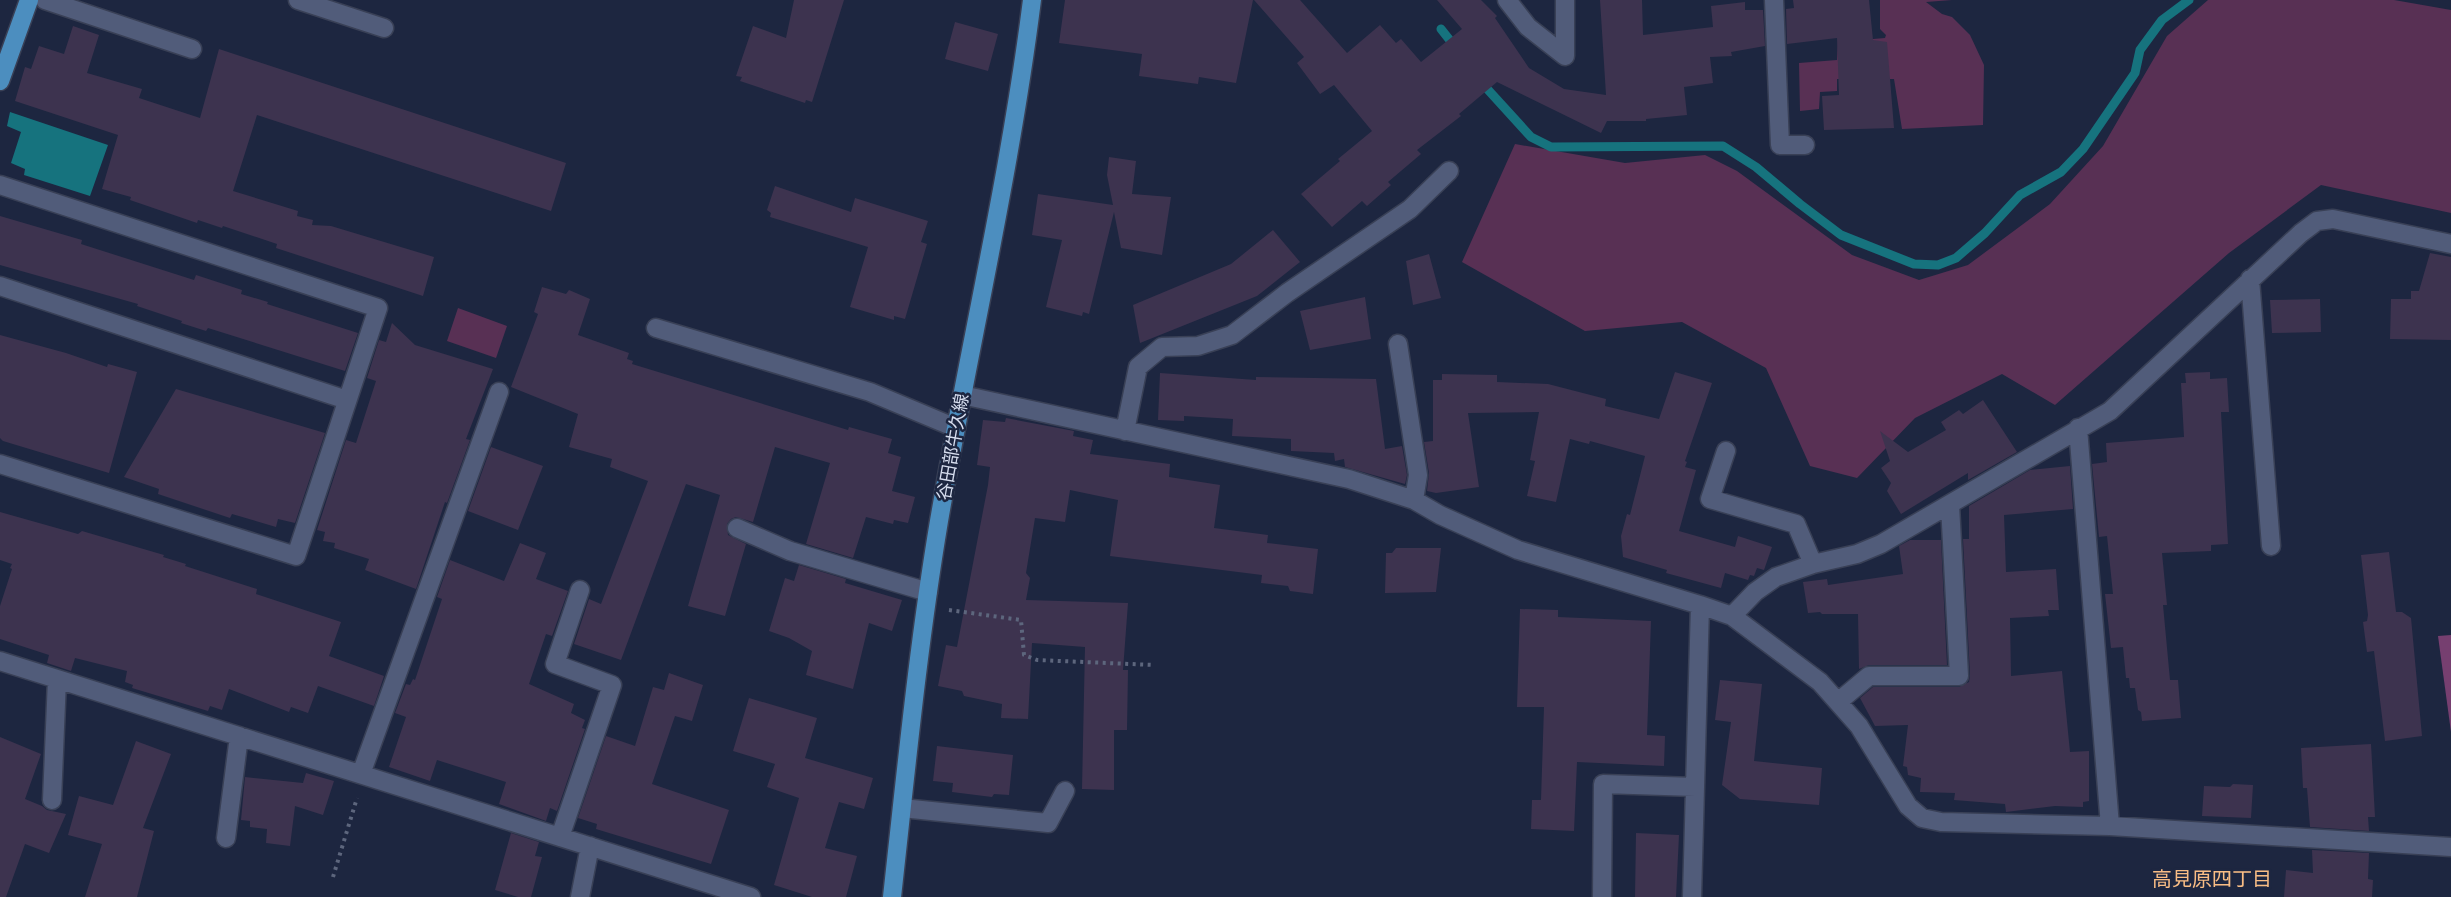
<svg xmlns="http://www.w3.org/2000/svg" width="2451" height="897" viewBox="0 0 2451 897" font-family="'Fira Sans Condensed','Noto Sans JP',sans-serif">
  <style>
    .green { fill: #583054 }
    .forest { fill: #763f70 }
    .water { fill: #16737e }
    .lines { fill: none; stroke-linecap: round; stroke-linejoin: round }
    .stream { stroke: #16737e; stroke-width: 9 }
    .building { fill: #3d334f }
    .minor-casing { stroke: #394056; stroke-width: 21 }
    .major-casing { stroke: #394056; stroke-width: 21 }
    .path { stroke: #5d667d; stroke-width: 4; stroke-dasharray: 3 4.5; stroke-linecap: butt }
    .minor { stroke: #515c7a; stroke-width: 18 }
    .major { stroke: #4c8ebf; stroke-width: 18 }
    .labels { text-anchor: middle; dominant-baseline: central; stroke-width: 5; stroke-linejoin: round; paint-order: stroke }
    .street-label { font-size: 18px; fill: #d6ddee; stroke: #1d2640 }
    .neighbourhood-label { font-size: 20px; fill: #f9bd85; stroke: #1d2640 }
  </style>
  <rect width="100%" height="100%" fill="#1d2640"/>
  <!-- green -->
  <path class="green" d="M 1880,0 L 1952,0 L 1926,2 L 1942,14 L 1952,17 L 1970,35 L 1984,65 L 1983,125 L 1902,129 L 1894,79 L 1837,79 L 1837,91 L 1820,92 L 1819,109 L 1800,111 L 1799,63 L 1837,60 L 1838,42 L 1885,38 L 1886,35 L 1880,29 Z
    M 2208,0 L 2394,0 L 2451,10 L 2451,213 L 2321,185 L 2229,253 L 2055,405 L 2002,374 L 1915,418 L 1857,478 L 1810,466 L 1766,368 L 1682,322 L 1585,331 L 1462,262 L 1515,144 L 1625,163 L 1705,155 L 1737,171 L 1852,255 L 1919,280 L 1968,265 L 2050,204 L 2103,146 L 2167,36 Z
    M 458,308 L 507,326 L 496,358 L 447,341 Z"/>
  <!-- forest -->
  <path class="forest" d="M 2451,635 L 2451,732 L 2438,636 Z"/>
  <!-- water -->
  <path class="water" d="M 10,112 L 108,145 L 90,196 L 24,175 L 25,169 L 11,163 L 21,132 L 7,126 Z"/>
  <g class="lines">
    <!-- stream -->
    <path class="stream" d="M 1441,29 L 1456,48
      M 1480,81 L 1531,137 L 1551,147 L 1723,146 L 1756,167 L 1800,204 L 1841,235 L 1914,264 L 1938,265 L 1956,258 L 1985,233 L 2020,195 L 2061,172 L 2083,149 L 2135,73 L 2140,50 L 2162,20 L 2189,0"/>
  </g>
  <!-- building -->
  <path class="building" d="M 794,0 L 844,0 L 812,102 L 806,100 L 805,103 L 740,81 L 742,77 L 736,76 L 753,26 L 786,38 Z
    M 1065,0 L 1253,0 L 1236,83 L 1199,77 L 1198,84 L 1139,76 L 1142,54 L 1059,43 Z
    M 1254,0 L 1300,0 L 1347,53 L 1380,25 L 1396,43 L 1401,39 L 1421,62 L 1462,29 L 1437,0 L 1481,0 L 1497,16 L 1495,18 L 1529,68 L 1564,89 L 1606,95 L 1600,0 L 1642,0 L 1643,35 L 1713,27 L 1711,6 L 1745,2 L 1745,10 L 1763,10 L 1765,46 L 1731,52 L 1732,56 L 1710,57 L 1713,83 L 1684,87 L 1687,115 L 1646,119 L 1646,121 L 1607,121 L 1601,133 L 1497,82 L 1459,114 L 1461,116 L 1417,150 L 1421,154 L 1388,182 L 1391,185 L 1367,206 L 1362,201 L 1332,227 L 1301,194 L 1340,161 L 1338,159 L 1372,131 L 1334,85 L 1320,94 L 1297,63 L 1304,57 Z
    M 1793,0 L 1869,0 L 1873,40 L 1887,42 L 1894,128 L 1824,130 L 1822,96 L 1839,95 L 1837,38 L 1787,44 L 1786,9 L 1794,8 Z
    M 955,22 L 998,34 L 988,71 L 945,59 Z
    M 73,26 L 99,35 L 87,73 L 142,89 L 139,98 L 200,118 L 219,49 L 566,163 L 551,211 L 257,115 L 233,191 L 298,211 L 297,216 L 313,220 L 312,225 L 331,226 L 434,257 L 423,296 L 276,248 L 277,244 L 223,226 L 222,228 L 198,220 L 197,223 L 130,200 L 131,197 L 102,189 L 118,135 L 15,101 L 25,67 L 31,69 L 39,46 L 64,54 Z
    M 1109,157 L 1136,161 L 1132,194 L 1171,197 L 1162,255 L 1121,248 L 1114,212 L 1089,314 L 1083,312 L 1082,316 L 1046,307 L 1062,240 L 1032,235 L 1038,194 L 1113,205 L 1107,175 Z
    M 775,186 L 851,212 L 855,198 L 928,221 L 921,242 L 927,244 L 905,319 L 894,316 L 894,320 L 850,307 L 868,247 L 770,217 L 771,213 L 767,210 Z
    M 0,216 L 82,240 L 81,244 L 194,280 L 196,275 L 242,290 L 241,294 L 268,302 L 267,304 L 358,333 L 345,371 L 208,328 L 206,331 L 181,323 L 182,321 L 137,306 L 138,304 L 0,265 Z
    M 1273,230 L 1300,262 L 1257,296 L 1140,343 L 1133,305 L 1231,264 Z
    M 2430,253 L 2451,257 L 2451,340 L 2390,339 L 2391,299 L 2411,299 L 2411,291 L 2419,291 Z
    M 1429,254 L 1441,298 L 1413,305 L 1406,261 Z
    M 542,287 L 566,294 L 569,290 L 590,299 L 578,335 L 629,353 L 627,359 L 633,361 L 632,364 L 848,430 L 849,427 L 892,439 L 888,453 L 901,457 L 892,491 L 915,497 L 908,523 L 894,520 L 893,524 L 866,517 L 853,558 L 806,544 L 830,463 L 775,447 L 753,522 L 736,517 L 731,519 L 727,524 L 728,535 L 746,544 L 725,616 L 688,606 L 720,495 L 686,484 L 621,660 L 574,644 L 589,599 L 601,604 L 648,481 L 610,467 L 612,459 L 569,447 L 578,414 L 511,387 L 538,314 L 534,312 Z
    M 1365,297 L 1371,339 L 1310,350 L 1300,311 Z
    M 2320,299 L 2321,332 L 2272,333 L 2270,300 Z
    M 392,323 L 415,345 L 493,369 L 466,439 L 470,440 L 447,503 L 445,502 L 416,589 L 365,570 L 369,559 L 334,548 L 335,543 L 323,541 L 325,532 L 317,530 L 346,440 L 356,443 L 376,381 L 367,378 L 379,340 L 386,342 Z
    M 0,335 L 66,353 L 107,367 L 108,364 L 137,372 L 109,473 L 3,441 L 0,438 Z
    M 1675,372 L 1712,383 L 1685,461 L 1687,462 L 1685,467 L 1696,470 L 1679,531 L 1735,547 L 1738,536 L 1772,547 L 1764,570 L 1757,568 L 1754,576 L 1750,575 L 1748,580 L 1725,573 L 1721,588 L 1666,573 L 1667,570 L 1623,557 L 1621,536 L 1627,514 L 1630,515 L 1645,456 L 1590,441 L 1589,444 L 1570,439 L 1556,502 L 1527,496 L 1535,461 L 1530,460 L 1539,412 L 1468,413 L 1479,487 L 1436,493 L 1427,491 L 1429,473 L 1424,442 L 1433,441 L 1433,380 L 1442,380 L 1442,374 L 1497,375 L 1497,382 L 1548,384 L 1606,399 L 1605,406 L 1659,419 Z
    M 2210,372 L 2210,379 L 2227,378 L 2229,412 L 2221,412 L 2228,544 L 2211,545 L 2211,551 L 2162,553 L 2167,605 L 2163,605 L 2170,680 L 2178,680 L 2181,718 L 2142,721 L 2141,712 L 2138,710 L 2135,688 L 2130,688 L 2129,678 L 2126,678 L 2123,647 L 2111,648 L 2105,594 L 2113,594 L 2107,536 L 2099,537 L 2092,464 L 2107,462 L 2106,443 L 2184,437 L 2181,383 L 2186,383 L 2185,373 Z
    M 1160,373 L 1256,380 L 1256,377 L 1376,379 L 1385,449 L 1402,446 L 1407,475 L 1405,484 L 1345,467 L 1344,459 L 1335,461 L 1334,453 L 1291,451 L 1291,439 L 1232,436 L 1233,419 L 1184,416 L 1184,421 L 1158,420 Z
    M 176,389 L 325,433 L 295,523 L 278,519 L 276,527 L 232,514 L 230,518 L 158,494 L 159,489 L 124,477 Z
    M 1983,400 L 2017,452 L 1968,480 L 1968,473 L 1901,514 L 1887,491 L 1891,483 L 1881,468 L 1890,461 L 1880,431 L 1908,452 L 1946,430 L 1941,422 L 1959,410 L 1963,414 Z
    M 1006,418 L 1074,431 L 1073,436 L 1093,440 L 1090,454 L 1170,464 L 1169,477 L 1220,485 L 1214,528 L 1268,535 L 1267,543 L 1318,549 L 1313,594 L 1290,591 L 1288,586 L 1261,583 L 1262,575 L 1110,556 L 1118,500 L 1070,490 L 1065,522 L 1035,518 L 1026,573 L 1030,578 L 1026,600 L 1128,603 L 1123,670 L 1128,670 L 1127,730 L 1114,730 L 1114,790 L 1082,789 L 1085,647 L 1032,643 L 1028,719 L 1001,718 L 1002,704 L 964,696 L 962,691 L 938,686 L 946,645 L 957,647 L 988,485 L 990,467 L 977,465 L 983,420 L 1005,422 Z
    M 491,447 L 543,466 L 518,530 L 468,511 Z
    M 2070,466 L 2073,509 L 2004,515 L 2006,572 L 2056,569 L 2059,610 L 2048,610 L 2049,616 L 2010,618 L 2011,676 L 2062,671 L 2070,752 L 2089,751 L 2089,801 L 2083,802 L 2083,807 L 2055,806 L 2006,812 L 2005,804 L 1954,800 L 1955,793 L 1920,792 L 1921,778 L 1908,775 L 1907,767 L 1903,766 L 1908,725 L 1875,726 L 1860,698 L 1873,687 L 1959,687 L 1969,682 L 1970,675 L 1963,539 L 1969,539 L 1969,506 L 2030,470 Z
    M 0,512 L 78,534 L 82,531 L 164,555 L 163,557 L 186,564 L 185,566 L 257,589 L 256,594 L 341,622 L 329,656 L 384,676 L 374,706 L 318,686 L 308,713 L 291,707 L 289,712 L 229,689 L 222,710 L 210,706 L 208,711 L 132,688 L 133,685 L 125,682 L 127,671 L 75,658 L 71,671 L 47,663 L 49,655 L 0,639 L 0,606 L 12,569 L 10,568 L 12,564 L 0,560 Z
    M 1910,540 L 1941,540 L 1947,665 L 1869,665 L 1859,669 L 1858,614 L 1822,614 L 1820,612 L 1808,613 L 1803,582 L 1827,579 L 1828,585 L 1903,574 L 1899,546 Z
    M 520,543 L 546,553 L 536,579 L 568,591 L 552,636 L 546,634 L 529,684 L 574,704 L 571,713 L 585,720 L 582,728 L 585,729 L 557,811 L 550,808 L 546,821 L 499,804 L 506,782 L 437,760 L 430,781 L 389,767 L 406,717 L 395,713 L 406,684 L 410,685 L 413,679 L 415,680 L 442,599 L 437,597 L 450,560 L 504,581 Z
    M 1396,548 L 1441,548 L 1436,592 L 1385,593 L 1386,553 L 1392,553 Z
    M 2389,552 L 2396,612 L 2402,612 L 2411,618 L 2422,736 L 2385,741 L 2374,651 L 2367,652 L 2363,622 L 2367,621 L 2368,615 L 2361,555 Z
    M 799,565 L 846,579 L 845,583 L 902,600 L 892,631 L 869,623 L 853,689 L 806,675 L 812,651 L 789,638 L 769,631 L 785,578 L 794,581 Z
    M 1520,609 L 1558,610 L 1558,617 L 1651,621 L 1647,735 L 1665,736 L 1664,766 L 1577,762 L 1574,831 L 1531,829 L 1532,800 L 1541,800 L 1544,707 L 1517,707 Z
    M 669,673 L 703,685 L 692,721 L 675,716 L 652,784 L 729,810 L 711,864 L 596,829 L 597,824 L 578,818 L 606,736 L 635,746 L 653,687 L 664,690 Z
    M 1720,680 L 1762,684 L 1754,761 L 1822,768 L 1819,805 L 1740,799 L 1722,785 L 1731,722 L 1715,720 Z
    M 749,698 L 817,718 L 805,758 L 873,778 L 864,809 L 839,802 L 825,848 L 857,856 L 846,897 L 812,897 L 774,885 L 799,798 L 767,787 L 775,764 L 733,751 Z
    M 0,737 L 41,754 L 25,799 L 42,806 L 47,810 L 66,814 L 49,853 L 25,844 L 6,897 L 0,897 Z
    M 136,741 L 171,754 L 143,828 L 154,831 L 137,897 L 85,897 L 102,844 L 68,835 L 79,796 L 113,805 Z
    M 2371,744 L 2375,817 L 2368,817 L 2369,831 L 2310,827 L 2307,788 L 2303,788 L 2301,748 Z
    M 937,746 L 1013,755 L 1009,795 L 994,794 L 992,797 L 952,792 L 953,783 L 933,781 Z
    M 306,773 L 334,781 L 323,815 L 295,806 L 290,846 L 266,843 L 267,829 L 250,827 L 250,821 L 241,820 L 245,777 L 303,783 Z
    M 2233,784 L 2253,785 L 2251,818 L 2202,816 L 2204,786 L 2230,787 Z
    M 511,833 L 539,842 L 535,856 L 542,857 L 531,897 L 518,897 L 495,890 Z
    M 1636,833 L 1679,835 L 1676,897 L 1635,897 Z
    M 2312,850 L 2369,853 L 2368,879 L 2373,880 L 2372,897 L 2284,897 L 2286,870 L 2313,873 Z"/>
  <g class="lines">
    <!-- minor casing -->
    <g class="minor-casing">
      <path id="minor" d="M 45,0 L 192,49
        M 298,0 L 384,28
        M 1507,0 L 1528,27 L 1565,56 L 1565,0
        M 1774,0 L 1780,145 L 1805,145
        M 0,185 L 378,308 L 296,556 L 0,464
        M 2250,279 L 2271,546
        M 0,286 L 347,400
        M 656,328 L 870,392 L 956,428
        M 1398,344 L 1418,475 L 1414,500
        M 962,395 L 1349,479 L 1414,500 L 1440,515 L 1518,550 L 1700,605 L 1732,616 L 1820,682 L 1859,726 L 1908,806 L 1922,818 L 1941,822 L 2110,826 L 2451,847
        M 2078,428 L 2110,826
        M 1125,431 L 1138,367 L 1162,347 L 1198,346 L 1232,335 L 1287,293 L 1410,209 L 1449,171
        M 1726,451 L 1710,499 L 1796,524 L 1813,564
        M 737,528 L 790,551 L 928,592
        M 1732,616 L 1755,592 L 1776,577 L 1813,564 L 1857,554 L 1881,544 L 2110,411 L 2301,233 L 2317,221 L 2333,219 L 2451,244
        M 0,661 L 751,897
        M 1838,702 L 1869,676 L 1959,676 L 1950,505
        M 361,774 L 499,392
        M 52,800 L 57,679
        M 902,808 L 1048,823 L 1065,791
        M 560,837 L 612,685 L 555,664 L 580,590
        M 226,838 L 239,736
        M 580,897 L 590,846
        M 1602,897 L 1603,784 L 1695,787
        M 1692,897 L 1700,605"/>
    </g>
    <!-- major casing -->
    <g class="major-casing">
      <path id="major" d="M 0,81 L 29,0
        M 892,897 C 906,771 918,646 939,521 C 969,347 1010,175 1032,0"/>
    </g>
    <!-- path -->
    <path class="path" d="M 949,610 L 1021,620 L 1024,655 L 1037,660 L 1154,665
      M 333,877 L 357,798"/>
    <!-- minor -->
    <use href="#minor" class="minor"/>
    <!-- major -->
    <use href="#major" class="major"/>
  </g>
  <g class="labels">
    <!-- street labels -->
    <g class="street-label">
      <text transform="translate(953 447) rotate(-80)">谷田部牛久線</text>
    </g>
    <!-- neighbourhood labels -->
    <g class="neighbourhood-label">
      <text x="2212" y="879">高見原四丁目</text>
    </g>
  </g>
</svg>
